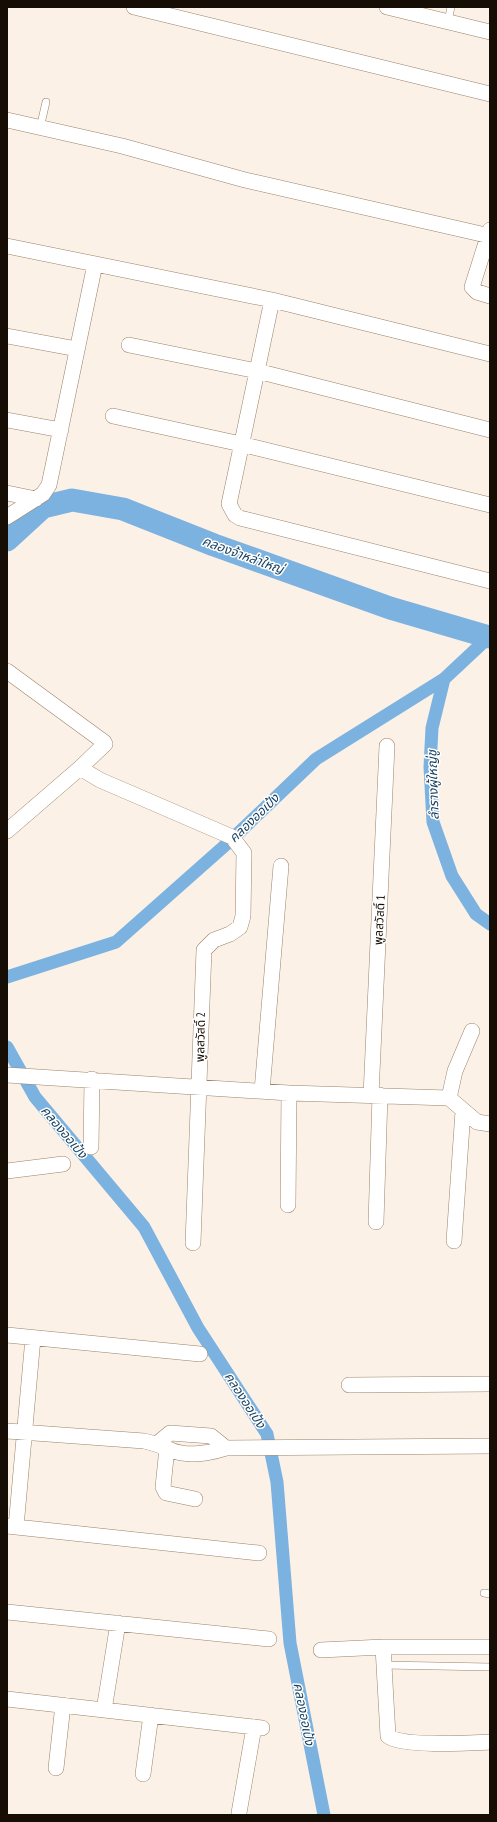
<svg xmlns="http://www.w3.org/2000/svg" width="497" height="1822" viewBox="0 0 497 1822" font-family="'PT Sans Narrow','Noto Sans Thai',sans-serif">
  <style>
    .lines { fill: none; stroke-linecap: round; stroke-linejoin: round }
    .canal { stroke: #7cb2e0; stroke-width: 13 }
    .river { stroke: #7cb2e0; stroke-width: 23 }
    .lane-casing { stroke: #9b836b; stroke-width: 8 }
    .street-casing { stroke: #9b836b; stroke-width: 16 }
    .lane { stroke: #fff; stroke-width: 7 }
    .street { stroke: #fff; stroke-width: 15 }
    .labels { text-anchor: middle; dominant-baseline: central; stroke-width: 3; stroke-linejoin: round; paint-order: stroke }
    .street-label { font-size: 12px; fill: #160e05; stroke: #fff }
    .water-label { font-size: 13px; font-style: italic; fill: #184160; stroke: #fff }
  </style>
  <rect width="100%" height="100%" fill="#fcf1e6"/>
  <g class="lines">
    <!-- canal -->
    <path class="canal" d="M 444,679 L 432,728 L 430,767 L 433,822 L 452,876 L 476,914 L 490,924
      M 7,977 L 116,942 L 230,841 L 316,759 L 444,679 L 490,636
      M 7,1047 L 35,1097 L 144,1227 L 198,1328 L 267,1434 L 277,1482 L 290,1643 L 324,1815"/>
    <!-- river -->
    <path class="river" d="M 7,540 L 43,507 L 72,500 L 123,509 L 214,545 L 390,608 L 489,637"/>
    <!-- lane casing -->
    <g class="lane-casing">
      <path id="lane" d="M 448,21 L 451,7
        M 40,128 L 46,102
        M 484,1593 L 490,1594
        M 384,1665 L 490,1667"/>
    </g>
    <!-- street casing -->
    <g class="street-casing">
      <path id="street" d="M 134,7 L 490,94
        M 387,7 L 490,32
        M 7,120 L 122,146 L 245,180 L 490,236
        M 490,230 L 472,287 L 477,292 L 490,296
        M 7,246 L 272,300 L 490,354
        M 272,300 L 229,504 L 235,515 L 240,518 L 490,581
        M 7,336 L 77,349
        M 129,345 L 257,371 L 490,430
        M 113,416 L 241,444 L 490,505
        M 7,420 L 61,430
        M 7,493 L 36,499
        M 7,517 L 43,494 L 49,485 L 95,264
        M 7,671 L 104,742 L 105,744 L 80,768
        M 7,831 L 80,768 L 100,780 L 232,837 L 244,853 L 243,916 L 240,927 L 230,934 L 214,940 L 204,950 L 193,1243
        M 7,1075 L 289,1093 L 449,1098 L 477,1122 L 490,1124
        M 262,1091 L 281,866
        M 371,1095 L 387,746
        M 449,1098 L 455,1071 L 472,1031
        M 91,1147 L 92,1079
        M 7,1171 L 63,1164
        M 288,1205 L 289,1093
        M 376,1222 L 380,1095
        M 454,1241 L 463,1111
        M 7,1335 L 200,1354
        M 349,1385 L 490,1384
        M 7,1431 L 144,1441 C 155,1443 161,1446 171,1450 C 187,1457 210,1453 226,1448 L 490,1446
        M 158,1443 L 170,1433 L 211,1436 L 226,1448
        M 167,1448 L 163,1487 L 166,1493 L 195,1499
        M 7,1526 L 259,1553
        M 16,1527 L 33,1338
        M 7,1612 L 269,1639
        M 383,1647 L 388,1736 C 402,1747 470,1743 490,1742
        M 321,1650 L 383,1647 L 490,1647
        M 7,1699 L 262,1728
        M 104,1710 L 118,1623
        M 56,1768 L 63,1705
        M 143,1774 L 151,1715
        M 239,1813 L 254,1727"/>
    </g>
    <!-- lane -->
    <use href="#lane" class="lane"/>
    <!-- street -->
    <use href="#street" class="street"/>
  </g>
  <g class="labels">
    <!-- street labels -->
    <g class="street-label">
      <text transform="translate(379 920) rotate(-87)">พูลสวัสดิ์ 1</text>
      <text transform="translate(200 1037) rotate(-89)">พูลสวัสดิ์ 2</text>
    </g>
    <!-- water labels -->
    <g class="water-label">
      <text transform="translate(243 555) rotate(20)">คลองจ้าหล่าใหญ่</text>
      <text transform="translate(433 785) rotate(-92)">ลำรางผู้ใหญ่ชู</text>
      <text transform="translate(254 818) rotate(-44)">คลองออเป้ง</text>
      <text transform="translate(64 1132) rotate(50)">คลองออเป้ง</text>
      <text transform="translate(245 1400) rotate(57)">คลองออเป้ง</text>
      <text transform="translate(304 1714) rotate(79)">คลองออเป้ง</text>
    </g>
  </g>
  <!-- border -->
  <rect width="497" height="1822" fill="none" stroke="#160e05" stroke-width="16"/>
</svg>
